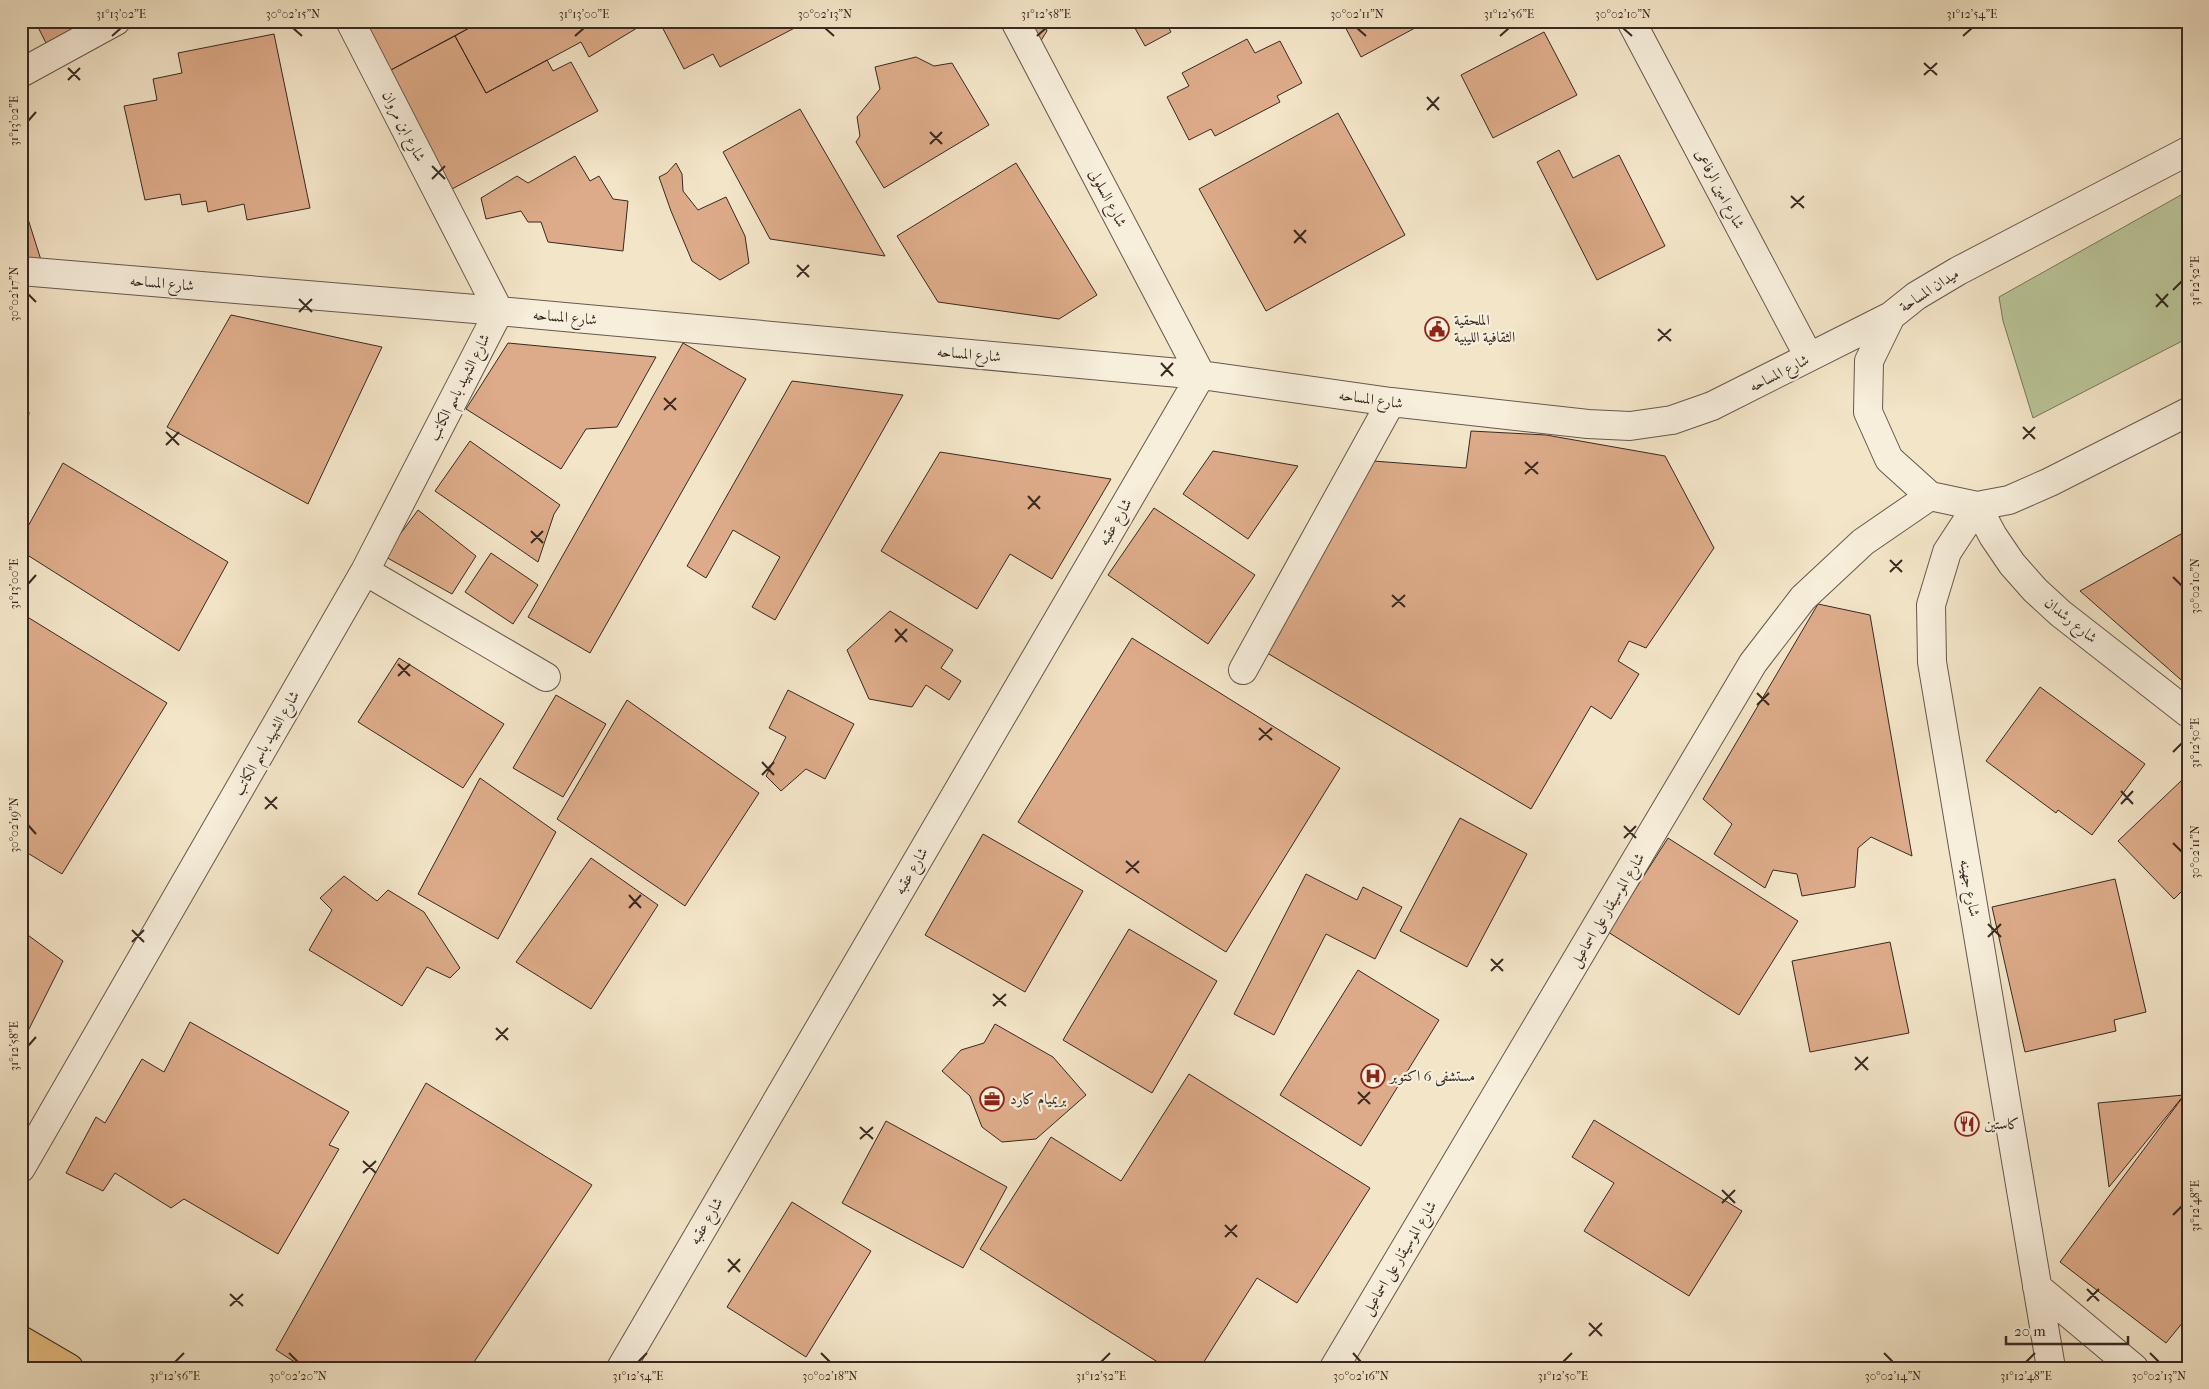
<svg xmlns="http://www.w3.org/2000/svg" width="2209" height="1389" viewBox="0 0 2209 1389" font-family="'IM FELL French Canon',Amiri,serif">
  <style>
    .green { fill: #b9c598; stroke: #78775d }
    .building { fill: #ddab89; stroke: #382922 }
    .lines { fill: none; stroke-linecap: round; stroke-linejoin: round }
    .minor-casing { stroke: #67584c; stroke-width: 30 }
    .primary-casing { stroke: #382922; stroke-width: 30 }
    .minor { stroke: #f7eedb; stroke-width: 28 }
    .primary { stroke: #eac284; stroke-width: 28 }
    .ticks { fill: none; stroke: #382922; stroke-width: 2 }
    .labels { text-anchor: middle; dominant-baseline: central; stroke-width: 4.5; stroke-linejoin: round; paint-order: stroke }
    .street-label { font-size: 15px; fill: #382922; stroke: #f7eedb }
    .poi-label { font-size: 15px; fill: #382922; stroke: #f7eedb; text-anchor: start }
    .neatline { fill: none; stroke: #382922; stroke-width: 2 }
    .ticks-label { font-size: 12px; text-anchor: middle; fill: #382922 }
  </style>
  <rect width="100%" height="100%" fill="#f3e5c8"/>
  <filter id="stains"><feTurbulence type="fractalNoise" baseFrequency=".004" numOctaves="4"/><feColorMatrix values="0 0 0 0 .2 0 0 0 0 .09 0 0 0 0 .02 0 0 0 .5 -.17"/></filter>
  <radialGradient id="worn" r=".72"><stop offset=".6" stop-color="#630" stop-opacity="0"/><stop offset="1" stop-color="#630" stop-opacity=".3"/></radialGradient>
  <!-- green -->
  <path class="green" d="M 2188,191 L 2188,338 L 2033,418 L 2003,321 L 1999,297 Z"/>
  <!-- building -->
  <path class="building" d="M 21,21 L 88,21 L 46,43 L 36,23 L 21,30 Z
    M 362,21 L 482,21 L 389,71 Z
    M 482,21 L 640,21 L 642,25 L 589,57 L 581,42 L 486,93 L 455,36 Z
    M 659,21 L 808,21 L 720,67 L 713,54 L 684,69 Z
    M 1020,21 L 1044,21 L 1047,31 L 1035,50 Z
    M 1131,21 L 1165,21 L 1171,32 L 1145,46 Z
    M 1342,21 L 1428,21 L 1361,57 Z
    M 1544,32 L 1577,95 L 1493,138 L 1461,75 Z
    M 274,34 L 310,208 L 247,220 L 244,204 L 208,212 L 206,201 L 182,205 L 180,194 L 145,200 L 124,106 L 157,100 L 153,79 L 182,73 L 178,53 Z
    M 455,36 L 486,93 L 547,60 L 553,71 L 571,62 L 598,111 L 452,189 L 389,71 Z
    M 1247,39 L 1255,53 L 1280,41 L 1302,83 L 1277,96 L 1280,102 L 1215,136 L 1211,129 L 1189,140 L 1167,97 L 1189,86 L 1182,73 Z
    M 916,57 L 934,66 L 952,63 L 989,125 L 884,188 L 856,142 L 860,136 L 857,117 L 880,89 L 875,67 Z
    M 800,109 L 885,256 L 770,239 L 723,152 Z
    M 1338,113 L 1405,235 L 1266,311 L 1199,189 Z
    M 1559,150 L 1573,178 L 1619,155 L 1665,246 L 1597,280 L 1537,162 Z
    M 575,156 L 590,181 L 599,176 L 613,199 L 628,201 L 623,251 L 548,242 L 541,222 L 528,222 L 521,211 L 486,219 L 481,198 L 517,176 L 528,183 Z
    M 676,163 L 682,174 L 683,191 L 698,210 L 726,197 L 745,236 L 749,263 L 720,280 L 692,261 L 671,211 L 659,177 L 667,173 Z
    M 1016,163 L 1097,295 L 1059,319 L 938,302 L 897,236 Z
    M 21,197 L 41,260 L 21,258 Z
    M 231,315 L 382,347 L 308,504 L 167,427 Z
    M 508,343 L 656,357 L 617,427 L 586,429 L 561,469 L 466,409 Z
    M 683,343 L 746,379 L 590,653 L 528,617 Z
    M 792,381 L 903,395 L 775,620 L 752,607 L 780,557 L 733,530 L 706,578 L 687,566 Z
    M 21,411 L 29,412 L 21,476 Z
    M 1471,431 L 1546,435 L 1665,456 L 1714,548 L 1646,648 L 1629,641 L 1618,661 L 1639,674 L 1611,719 L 1591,706 L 1531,809 L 1262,650 L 1373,461 L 1466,468 Z
    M 470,441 L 560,505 L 554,514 L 538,562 L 435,491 Z
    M 1213,451 L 1298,466 L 1248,539 L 1183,494 Z
    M 940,452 L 1111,479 L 1052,579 L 1010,554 L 977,609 L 881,551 Z
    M 63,463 L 228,562 L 179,651 L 21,551 L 21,539 Z
    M 1154,508 L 1255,575 L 1208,644 L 1108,575 Z
    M 418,510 L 476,556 L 452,594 L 384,556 Z
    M 2188,530 L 2188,686 L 2080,591 Z
    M 491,553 L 538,585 L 513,624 L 465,592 Z
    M 1818,604 L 1870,615 L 1912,856 L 1871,837 L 1858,848 L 1855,887 L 1802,896 L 1797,874 L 1773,870 L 1765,888 L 1714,854 L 1732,824 L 1703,799 Z
    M 890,611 L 953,650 L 941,668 L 961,681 L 949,700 L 926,685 L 912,707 L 869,699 L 847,650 Z
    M 21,613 L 167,703 L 62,874 L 21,849 Z
    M 1132,638 L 1340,768 L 1226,952 L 1018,822 Z
    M 399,658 L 504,724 L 463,788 L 358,722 Z
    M 2040,687 L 2145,764 L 2092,835 L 2058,810 L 2056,813 L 1986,761 Z
    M 788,690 L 854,724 L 825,779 L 806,769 L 781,791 L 766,776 L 786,737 L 769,728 Z
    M 556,695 L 606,724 L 563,797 L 513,768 Z
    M 627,700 L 759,793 L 685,906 L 557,819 Z
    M 480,778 L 556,832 L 498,939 L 418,894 Z
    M 2182,780 L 2188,786 L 2188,885 L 2174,899 L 2118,841 Z
    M 1460,818 L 1527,854 L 1467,967 L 1400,931 Z
    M 983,834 L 1083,891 L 1025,992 L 925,935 Z
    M 1668,838 L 1798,921 L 1739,1015 L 1608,932 Z
    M 591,858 L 658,905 L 591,1009 L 516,962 Z
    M 1306,874 L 1357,900 L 1363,887 L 1402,907 L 1375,959 L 1326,934 L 1274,1035 L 1234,1014 Z
    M 344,876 L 377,901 L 388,890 L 424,912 L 460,968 L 450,978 L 427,967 L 402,1006 L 309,950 L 332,910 L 320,898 Z
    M 2115,879 L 2146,1012 L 2114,1020 L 2116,1031 L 2025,1052 L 1992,907 Z
    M 1129,929 L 1217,981 L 1152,1093 L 1063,1040 Z
    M 21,930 L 63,961 L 21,1045 Z
    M 1890,942 L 1909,1033 L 1810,1052 L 1792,961 Z
    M 1358,970 L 1439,1020 L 1361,1146 L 1280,1095 Z
    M 190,1022 L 349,1112 L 329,1145 L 339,1149 L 278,1254 L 184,1199 L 171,1208 L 115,1173 L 103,1191 L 66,1173 L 96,1117 L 105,1123 L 142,1059 L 164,1072 Z
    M 995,1024 L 1053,1057 L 1086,1095 L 1036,1139 L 1002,1142 L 982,1127 L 970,1096 L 942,1071 L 961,1050 L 984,1043 Z
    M 1189,1074 L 1370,1188 L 1297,1303 L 1257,1278 L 1200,1368 L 1167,1368 L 980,1249 L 1051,1137 L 1121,1181 Z
    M 426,1083 L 592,1185 L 470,1368 L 304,1368 L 276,1350 Z
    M 2188,1090 L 2188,1316 L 2166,1343 L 2060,1262 Z
    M 2184,1095 L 2109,1187 L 2098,1103 Z
    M 1594,1120 L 1742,1211 L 1689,1296 L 1584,1231 L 1614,1183 L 1572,1157 Z
    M 886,1121 L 1007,1187 L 963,1268 L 842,1203 Z
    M 792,1202 L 871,1251 L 806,1357 L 727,1307 Z"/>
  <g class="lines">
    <!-- minor casing -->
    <g class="minor-casing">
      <path id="minor" d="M 1631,21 L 1809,357
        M 21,73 L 116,21
        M 2188,151 L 1958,271 L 1916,296 L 1891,316 L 1869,361 L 1868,412 L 1889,459 L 1930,496 L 1977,506 L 2009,500 L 2050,482 L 2188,412
        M 21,271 L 499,311 L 1201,375 L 1391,402 L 1588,424 L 1630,426 L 1672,420 L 1712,406 L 1891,316
        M 365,571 L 546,677
        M 1243,670 L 1391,402
        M 21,1168 L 365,571 L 499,311 L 350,21
        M 2037,1287 L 2134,1368
        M 621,1368 L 1201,375 L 1015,21
        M 1334,1368 L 1753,663 L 1803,598 L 1863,542 L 1930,496
        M 2051,1368 L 1932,662 L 1931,605 L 1947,552 L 1977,506 L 1993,536 L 2012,564 L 2035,590 L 2060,613 L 2188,713"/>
    </g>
    <!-- primary casing -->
    <g class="primary-casing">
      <path id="primary" d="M 21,1340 L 69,1368"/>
    </g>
    <!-- minor -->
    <use href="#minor" class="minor"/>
    <!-- primary -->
    <use href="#primary" class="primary"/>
  </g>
  <!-- ticks -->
  <path class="ticks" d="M 293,28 L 302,36M 825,28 L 834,36M 1357,28 L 1366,36M 1623,28 L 1632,36M 112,36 L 121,28M 575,36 L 584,28M 1037,36 L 1046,28M 1500,36 L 1509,28M 1963,36 L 1972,28M 1924,63 L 1937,75M 68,68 L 80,80M 1924,75 L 1937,63M 68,80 L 80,68M 1427,97 L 1439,110M 1427,110 L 1439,97M 28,121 L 36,112M 930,132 L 942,144M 930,144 L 942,132M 432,166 L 445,179M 432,179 L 445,166M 1791,196 L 1804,208M 1791,208 L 1804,196M 1294,230 L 1306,243M 1294,243 L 1306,230M 797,265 L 809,277M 797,277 L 809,265M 2173,290 L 2182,281M 28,294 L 36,302M 2156,294 L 2168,307M 299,299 L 312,312M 2156,307 L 2168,294M 299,312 L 312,299M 1658,329 L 1671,341M 1658,341 L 1671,329M 1161,363 L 1173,376M 1161,376 L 1173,363M 664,398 L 676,410M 664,410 L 676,398M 2023,427 L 2035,439M 166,432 L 179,445M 2023,439 L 2035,427M 166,445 L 179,432M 1525,462 L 1538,474M 1525,474 L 1538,462M 1028,496 L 1040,509M 1028,509 L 1040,496M 531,531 L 543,543M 531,543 L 543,531M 1890,560 L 1902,572M 1890,572 L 1902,560M 2173,577 L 2182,586M 28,584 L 36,575M 1392,595 L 1405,607M 1392,607 L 1405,595M 895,629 L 907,642M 895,642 L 907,629M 398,664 L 410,676M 398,676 L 410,664M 1757,693 L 1769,705M 1757,705 L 1769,693M 1259,728 L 1272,740M 1259,740 L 1272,728M 2173,752 L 2182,743M 762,762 L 774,775M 762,775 L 774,762M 2121,791 L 2133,804M 265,797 L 277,809M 2121,804 L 2133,791M 265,809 L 277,797M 28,825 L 36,834M 1624,826 L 1636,838M 1624,838 L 1636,826M 2173,843 L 2182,852M 1126,861 L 1139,873M 1126,873 L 1139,861M 629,895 L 641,908M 629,908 L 641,895M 1988,924 L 2001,937M 132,930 L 144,942M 1988,937 L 2001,924M 132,942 L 144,930M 1491,959 L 1503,971M 1491,971 L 1503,959M 993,994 L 1006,1006M 993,1006 L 1006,994M 496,1028 L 508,1040M 496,1040 L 508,1028M 28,1046 L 36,1037M 1855,1057 L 1868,1070M 1855,1070 L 1868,1057M 1358,1092 L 1370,1104M 1358,1104 L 1370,1092M 860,1127 L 873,1139M 860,1139 L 873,1127M 363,1161 L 376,1173M 363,1173 L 376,1161M 1722,1190 L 1735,1203M 1722,1203 L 1735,1190M 2173,1215 L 2182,1206M 1225,1225 L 1237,1237M 1225,1237 L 1237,1225M 728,1259 L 740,1272M 728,1272 L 740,1259M 2087,1289 L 2099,1301M 230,1294 L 243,1306M 2087,1301 L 2099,1289M 230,1306 L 243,1294M 1589,1323 L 1602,1336M 1589,1336 L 1602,1323M 289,1353 L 298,1362M 821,1353 L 830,1362M 1353,1353 L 1361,1362M 1884,1353 L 1893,1362M 2150,1353 L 2159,1362M 175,1362 L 184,1353M 638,1362 L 647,1353M 1101,1362 L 1110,1353M 1563,1362 L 1572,1353M 2026,1362 L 2035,1353"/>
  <!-- icons -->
  <defs>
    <g id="civic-ring" transform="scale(1.25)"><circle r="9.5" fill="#f7eedb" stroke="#8f2418" stroke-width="1.5"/><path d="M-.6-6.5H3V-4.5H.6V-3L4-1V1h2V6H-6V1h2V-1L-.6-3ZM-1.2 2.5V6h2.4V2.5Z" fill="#8f2418"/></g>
    <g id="hospital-ring" transform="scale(1.25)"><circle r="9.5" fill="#f7eedb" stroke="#8f2418" stroke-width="1.5"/><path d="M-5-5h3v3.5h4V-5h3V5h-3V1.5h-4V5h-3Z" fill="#8f2418"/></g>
    <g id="office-ring" transform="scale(1.25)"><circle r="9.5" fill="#f7eedb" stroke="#8f2418" stroke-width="1.5"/><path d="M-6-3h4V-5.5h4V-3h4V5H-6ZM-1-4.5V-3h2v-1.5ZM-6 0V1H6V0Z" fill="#8f2418"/></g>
    <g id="restaurant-ring" transform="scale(1.25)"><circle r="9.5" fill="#f7eedb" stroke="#8f2418" stroke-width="1.5"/><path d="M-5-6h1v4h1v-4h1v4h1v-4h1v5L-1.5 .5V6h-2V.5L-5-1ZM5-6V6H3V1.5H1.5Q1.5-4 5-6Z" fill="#8f2418"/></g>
  </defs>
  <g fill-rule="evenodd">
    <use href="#civic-ring" x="1437" y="329"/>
    <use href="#hospital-ring" x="1373" y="1076"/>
    <use href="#office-ring" x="992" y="1099"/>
    <use href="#restaurant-ring" x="1967" y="1124"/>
  </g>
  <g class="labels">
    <!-- street labels -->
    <g class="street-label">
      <text transform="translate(404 126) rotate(63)">شارع ابن مروان</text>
      <text transform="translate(1720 189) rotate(62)">شارع امين الرفاعى</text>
      <text transform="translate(1108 198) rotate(62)">شارع السلولى</text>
      <text transform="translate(162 283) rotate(5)">شارع المساحه</text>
      <text transform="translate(1929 290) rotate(-33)">ميدان المساحة</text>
      <text transform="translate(565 317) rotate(5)">شارع المساحه</text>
      <text transform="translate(969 354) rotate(5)">شارع المساحه</text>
      <text transform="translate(1779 373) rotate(-27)">شارع المساحه</text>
      <text transform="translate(459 387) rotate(-63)">شارع الشهيد باسم الكاتب</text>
      <text transform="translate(1371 399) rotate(8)">شارع المساحه</text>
      <text transform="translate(1115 522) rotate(-60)">شارع عقبه</text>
      <text transform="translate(2071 620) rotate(39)">شارع رشدان</text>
      <text transform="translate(266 743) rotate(-60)">شارع الشهيد باسم الكاتب</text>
      <text transform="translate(911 871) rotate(-60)">شارع عقبه</text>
      <text transform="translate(1970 888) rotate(80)">شارع جهينه</text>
      <text transform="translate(1607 910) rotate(-59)">شارع الموسيقار على اسماعيل</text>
      <text transform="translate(706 1221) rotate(-60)">شارع عقبه</text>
      <text transform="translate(1399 1258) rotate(-59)">شارع الموسيقار على اسماعيل</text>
    </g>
    <!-- poi labels -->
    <g class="poi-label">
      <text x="1454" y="320">الملحقية<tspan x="1454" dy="17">الثقافية الليبية</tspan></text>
      <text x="1390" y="1076">مستشفى 6 اكتوبر</text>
      <text x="1010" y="1099">بريميام كارد</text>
      <text x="1984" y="1124">كاستين</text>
    </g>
  </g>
  <!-- margin -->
  <rect width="2209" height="1389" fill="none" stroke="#f3e5c8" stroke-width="55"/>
  <!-- scale -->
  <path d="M2006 1336v8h122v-8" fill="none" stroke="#382922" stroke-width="2.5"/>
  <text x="2014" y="1336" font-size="15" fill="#382922" stroke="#f7eedb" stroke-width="4" paint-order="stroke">20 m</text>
  <rect x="28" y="28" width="2154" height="1334" class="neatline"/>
  <g class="ticks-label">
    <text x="121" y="18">31°13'02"E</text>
    <text x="293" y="18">30°02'15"N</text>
    <text x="584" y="18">31°13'00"E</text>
    <text x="825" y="18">30°02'13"N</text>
    <text x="1046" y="18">31°12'58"E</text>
    <text x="1357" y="18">30°02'11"N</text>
    <text x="1509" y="18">31°12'56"E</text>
    <text x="1623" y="18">30°02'10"N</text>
    <text x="1972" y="18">31°12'54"E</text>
    <text transform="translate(14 121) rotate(-90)" y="4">31°13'02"E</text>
    <text transform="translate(2195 281) rotate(-90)" y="4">31°12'52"E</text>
    <text transform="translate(14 294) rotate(-90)" y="4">30°02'17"N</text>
    <text transform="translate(14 584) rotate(-90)" y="4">31°13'00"E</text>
    <text transform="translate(2195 586) rotate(-90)" y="4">30°02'10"N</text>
    <text transform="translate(2195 743) rotate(-90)" y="4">31°12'50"E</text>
    <text transform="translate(14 825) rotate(-90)" y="4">30°02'19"N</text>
    <text transform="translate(2195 852) rotate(-90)" y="4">30°02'11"N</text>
    <text transform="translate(14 1046) rotate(-90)" y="4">31°12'58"E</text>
    <text transform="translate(2195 1206) rotate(-90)" y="4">31°12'48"E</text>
    <text x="175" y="1380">31°12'56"E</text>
    <text x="298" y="1380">30°02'20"N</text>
    <text x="638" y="1380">31°12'54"E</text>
    <text x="830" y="1380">30°02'18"N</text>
    <text x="1101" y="1380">31°12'52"E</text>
    <text x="1361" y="1380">30°02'16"N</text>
    <text x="1563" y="1380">31°12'50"E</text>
    <text x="1893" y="1380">30°02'14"N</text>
    <text x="2026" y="1380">31°12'48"E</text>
    <text x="2159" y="1380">30°02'13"N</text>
  </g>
  <rect width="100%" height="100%" filter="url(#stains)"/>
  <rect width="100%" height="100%" fill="url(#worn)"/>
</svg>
